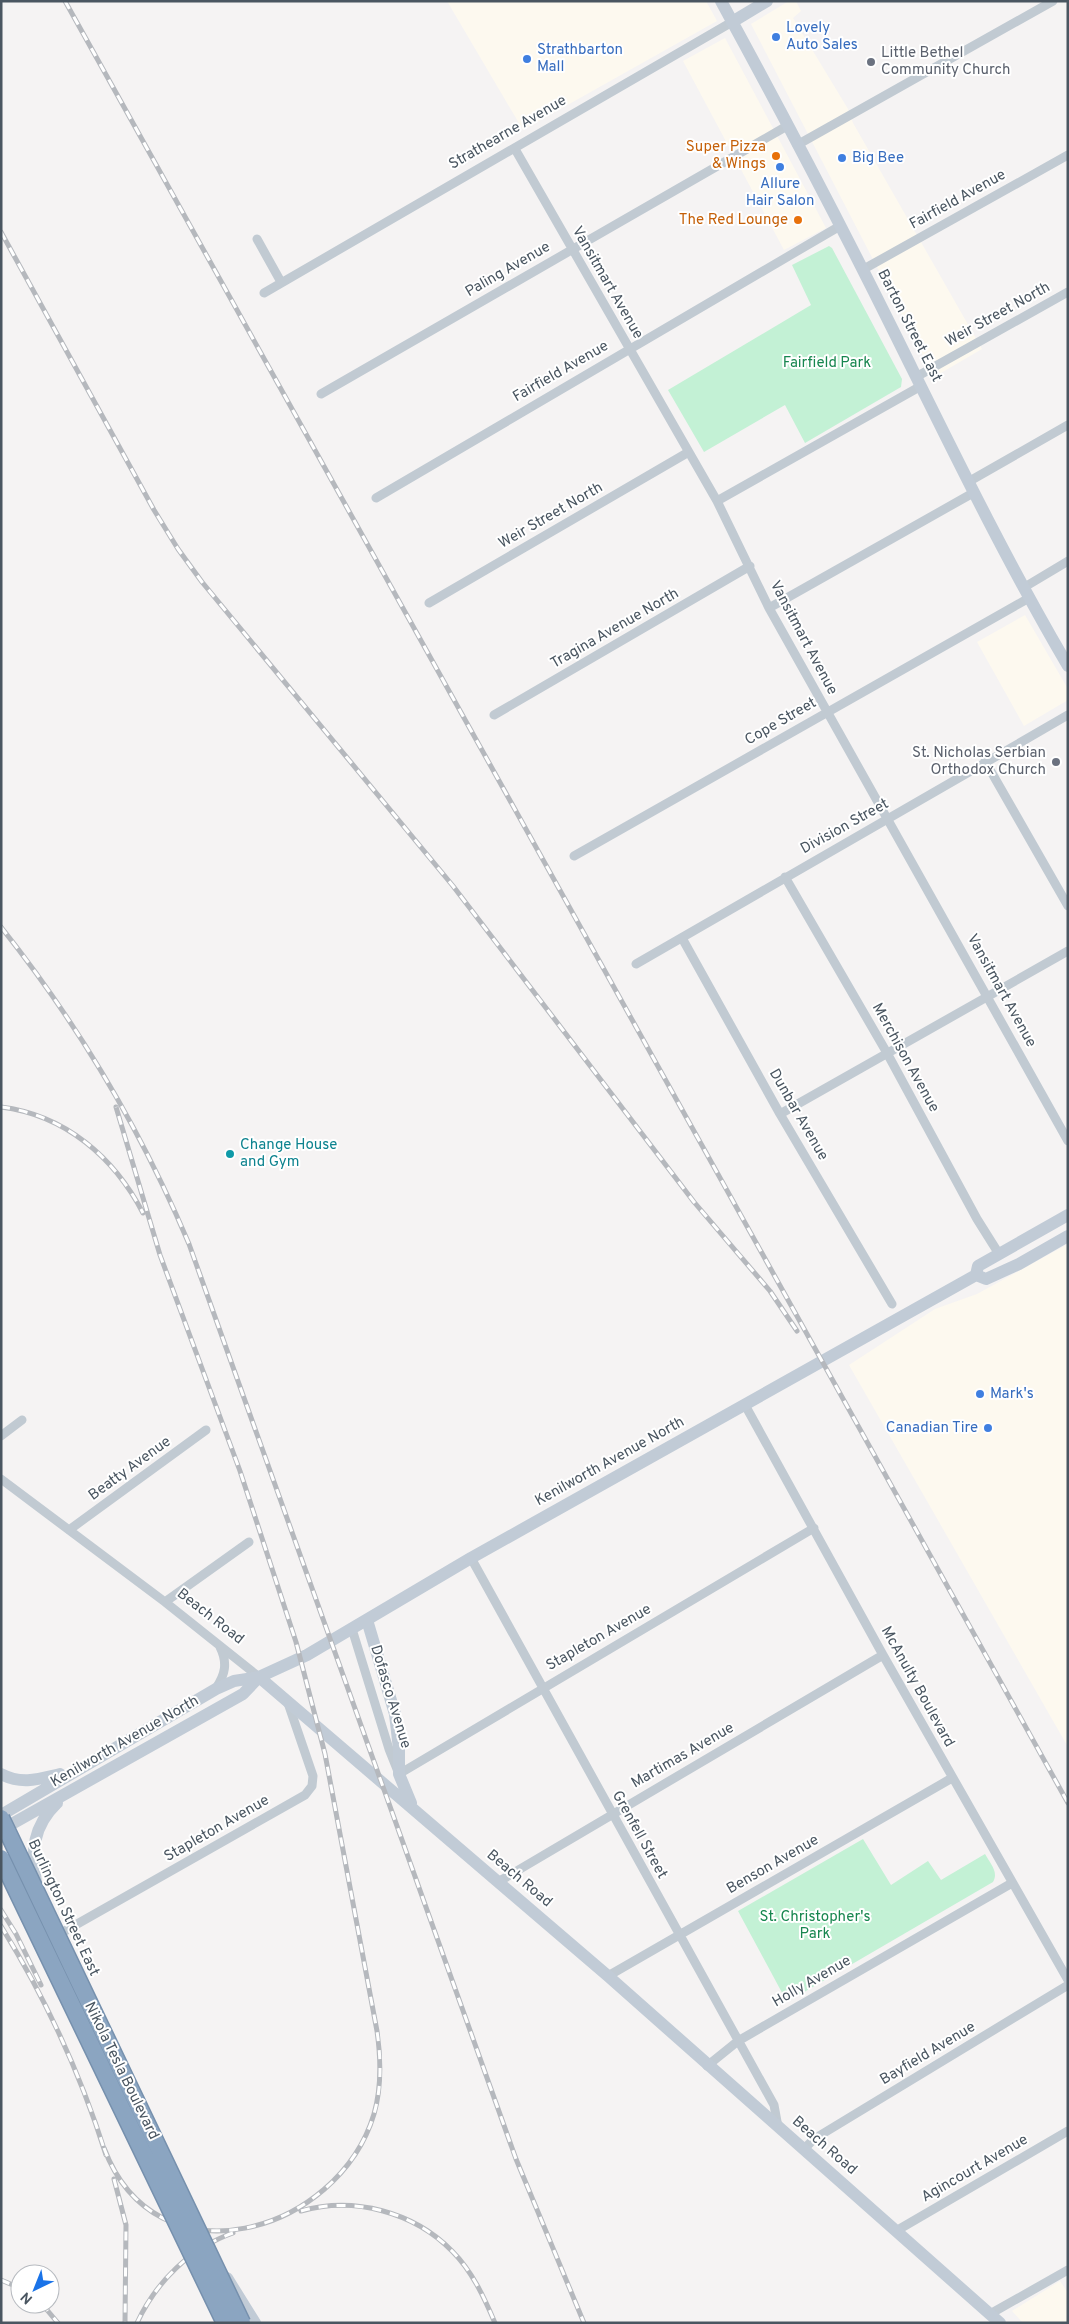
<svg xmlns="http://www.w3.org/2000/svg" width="1069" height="2324" viewBox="0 0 1069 2324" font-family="Overpass,sans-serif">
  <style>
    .commercial { fill: #fdf9ef }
    .green { fill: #c3f1d5 }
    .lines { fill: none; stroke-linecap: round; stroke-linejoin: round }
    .street { stroke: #c1cad2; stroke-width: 9 }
    .secondary { stroke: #c1cbd6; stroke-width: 12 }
    .rail-casing { stroke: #b5b8bd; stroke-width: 5 }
    .rail { stroke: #fff; stroke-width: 3; stroke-dasharray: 9; stroke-linecap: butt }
    .highway-bridge-casing { stroke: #7690ad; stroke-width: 19; stroke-linecap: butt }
    .highway-bridge { stroke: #8ba5c1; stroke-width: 16 }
    .shop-dot { fill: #3f7fe0; stroke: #fff; stroke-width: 2 }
    .worship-dot { fill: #6b7280; stroke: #fff; stroke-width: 2 }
    .food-dot { fill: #e8710a; stroke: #fff; stroke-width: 2 }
    .culture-dot { fill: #0f9aa8; stroke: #fff; stroke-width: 2 }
    .labels { text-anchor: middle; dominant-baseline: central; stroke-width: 4; stroke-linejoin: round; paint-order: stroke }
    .shop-label { font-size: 15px; fill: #366cbe; stroke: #fff; text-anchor: start }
    .worship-label { font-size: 15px; fill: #5b616d; stroke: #fff; text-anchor: start }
    .street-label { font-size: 15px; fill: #4a5661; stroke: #fff }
    .food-label { font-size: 15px; fill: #c56008; stroke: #fff; text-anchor: end }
    .park-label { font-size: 15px; fill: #17864f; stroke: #fff }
    .culture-label { font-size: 15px; fill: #0d838f; stroke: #fff; text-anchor: start }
  </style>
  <rect width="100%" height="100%" fill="#f5f3f3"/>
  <!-- commercial -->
  <path class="commercial" d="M 447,1 L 706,1 L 717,21 L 523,130 Z
    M 789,1 L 796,1 L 801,11 L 793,18 L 848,109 L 853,123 L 982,349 L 934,377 L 751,24 Z
    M 725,38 L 826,228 L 784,250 L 683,61 Z
    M 1025,615 L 1068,689 L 1068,700 L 1024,726 L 977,642 Z
    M 1068,1244 L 1068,1747 L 849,1365 L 935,1309 L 977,1294 Z
    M 1060,2281 L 1068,2293 L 1068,2323 L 1023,2323 L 1012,2311 Z"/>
  <!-- green -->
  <path class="green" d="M 829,246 L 832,248 L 902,379 L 901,387 L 805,443 L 785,405 L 704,452 L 668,390 L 811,305 L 792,265 Z
    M 863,1839 L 891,1885 L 928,1861 L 941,1880 L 985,1854 C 990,1863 999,1872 993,1882 L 787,2002 L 738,1911 Z"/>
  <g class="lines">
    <!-- street -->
    <path class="street" d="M 797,145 L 1053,1
      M 515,149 L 717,501 L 769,608 L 1068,1141
      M 257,239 L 281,282
      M 862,270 L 1068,155
      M 264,293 L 732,22
      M 916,377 L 1068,292
      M 321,394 L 787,126
      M 968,482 L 1068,425
      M 376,498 L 840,226
      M 717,501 L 921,386
      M 1023,588 L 1068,561
      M 429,603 L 687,453
      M 769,608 L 973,493
      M 494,715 L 750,566
      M 985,761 L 1068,906
      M 574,856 L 1029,598
      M 785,877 L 887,1053 L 977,1219 L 999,1254
      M 682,938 L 780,1114 L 892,1304
      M 636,964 L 1068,715
      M 780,1114 L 1068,951
      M 745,1405 L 883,1655 L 1068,1980
      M 1,1436 L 22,1420
      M 1,1479 L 165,1602 L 259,1677
      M 69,1530 L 206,1430
      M 471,1558 L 774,2105 L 778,2127
      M 165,1602 L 249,1542
      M 352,1629 L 389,1749 L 399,1774 L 814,1528
      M 216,1688 C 225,1675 228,1663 220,1647
      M 498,1882 L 883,1655
      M 56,1936 L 305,1795 L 312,1786 L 313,1776 L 288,1703
      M 608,1976 L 952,1778
      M 707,2066 L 738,2041 L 1012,1883
      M 804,2149 L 814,2139 L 1068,1985
      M 896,2231 L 1068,2131
      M 990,2314 L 1068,2270"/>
    <!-- secondary -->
    <path class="secondary" d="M 721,1 C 780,109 838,219 893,330 C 949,443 1004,557 1068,666
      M 732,22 L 767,1
      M 976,1275 L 986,1279 L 1019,1264 L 1068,1236
      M 367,1620 L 395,1714 L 399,1749 L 399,1774 L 411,1803
      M 259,1677 L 608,1976 L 1000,2323
      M 1,1774 C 22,1785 39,1779 60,1774
      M 1,1815 L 216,1689 L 234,1681 L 259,1677 L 307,1655 L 471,1558 L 976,1275 L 978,1266 L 1068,1215
      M 1,1830 L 243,1694 L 259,1677
      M 36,1883 C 31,1851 33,1826 57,1803
      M 227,2278 L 255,2323"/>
    <!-- rail casing -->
    <g class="rail-casing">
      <path id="rail" d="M 65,1 L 1068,1803
        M 1,232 L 154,510 L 178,549 L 202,582 L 453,886 L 694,1202 L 770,1291 L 797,1331
        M 1,927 C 78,1024 141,1130 189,1244 L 516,2159 L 584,2323
        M 1,1107 C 65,1115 114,1157 143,1213
        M 1,1910 L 16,1934 L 41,1985
        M 1,1926 C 45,1997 81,2075 106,2155
        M 104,2148 C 156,2287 338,2234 374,2114 C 382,2086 381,2059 377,2031 L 325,1754 L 296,1642 L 240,1471 L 160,1255 L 116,1107
        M 114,2179 L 126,2225 L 125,2323
        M 301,2211 C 354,2196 414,2212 452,2251 C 472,2271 484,2297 495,2323
        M 1,2280 L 20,2288
        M 42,2304 L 58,2323
        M 137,2323 C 156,2282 190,2248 233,2233"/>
    </g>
    <!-- rail -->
    <use href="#rail" class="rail"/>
    <!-- highway-bridge casing -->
    <g class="highway-bridge-casing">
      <path id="highway-bridge" d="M 1,1818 L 242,2323
        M 1,1858 L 225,2323"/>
    </g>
    <!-- highway-bridge -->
    <use href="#highway-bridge" class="highway-bridge"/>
  </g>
  <!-- markers -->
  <g class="shop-dot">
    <circle cx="776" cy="37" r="5"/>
    <circle cx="527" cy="59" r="5"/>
    <circle cx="842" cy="158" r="5"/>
    <circle cx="780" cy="167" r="5"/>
    <circle cx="980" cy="1394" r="5"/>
    <circle cx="988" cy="1428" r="5"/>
  </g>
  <g class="worship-dot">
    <circle cx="871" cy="62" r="5"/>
    <circle cx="1056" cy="762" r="5"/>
  </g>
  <g class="food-dot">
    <circle cx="776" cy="156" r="5"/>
    <circle cx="798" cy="220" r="5"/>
  </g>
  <circle class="culture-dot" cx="230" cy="1154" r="5"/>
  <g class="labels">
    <!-- shop labels -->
    <g class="shop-label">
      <text x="786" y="28">Lovely<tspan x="786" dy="17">Auto Sales</tspan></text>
      <text x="537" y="50">Strathbarton<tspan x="537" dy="17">Mall</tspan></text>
      <text x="852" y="158">Big Bee</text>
      <text x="780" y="184" text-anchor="middle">Allure<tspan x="780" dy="17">Hair Salon</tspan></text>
      <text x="990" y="1394">Mark's</text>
      <text x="978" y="1428" text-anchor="end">Canadian Tire</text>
    </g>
    <!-- worship labels -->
    <g class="worship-label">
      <text x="881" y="53">Little Bethel<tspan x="881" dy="17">Community Church</tspan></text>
      <text x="1046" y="753" text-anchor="end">St. Nicholas Serbian<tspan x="1046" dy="17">Orthodox Church</tspan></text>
    </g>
    <!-- street labels -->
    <g class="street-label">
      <text transform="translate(508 133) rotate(-30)">Strathearne Avenue</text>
      <text transform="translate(958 200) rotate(-29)">Fairfield Avenue</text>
      <text transform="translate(508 270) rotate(-30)">Paling Avenue</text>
      <text transform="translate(607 283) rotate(60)">Vansitmart Avenue</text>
      <text transform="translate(998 315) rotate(-29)">Weir Street North</text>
      <text transform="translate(909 326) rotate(63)">Barton Street East</text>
      <text transform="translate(561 372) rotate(-30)">Fairfield Avenue</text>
      <text transform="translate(551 516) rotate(-30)">Weir Street North</text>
      <text transform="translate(615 629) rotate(-30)">Tragina Avenue North</text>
      <text transform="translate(803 638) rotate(62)">Vansitmart Avenue</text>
      <text transform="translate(781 722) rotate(-30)">Cope Street</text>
      <text transform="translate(845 827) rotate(-29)">Division Street</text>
      <text transform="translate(1001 991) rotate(61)">Vansitmart Avenue</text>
      <text transform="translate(905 1058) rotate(61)">Merchison Avenue</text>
      <text transform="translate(798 1115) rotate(60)">Dunbar Avenue</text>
      <text transform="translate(610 1462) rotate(-29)">Kenilworth Avenue North</text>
      <text transform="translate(130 1469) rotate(-36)">Beatty Avenue</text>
      <text transform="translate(210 1617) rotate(38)">Beach Road</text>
      <text transform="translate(599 1638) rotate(-30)">Stapleton Avenue</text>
      <text transform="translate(917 1687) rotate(61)">McAnulty Boulevard</text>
      <text transform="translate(390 1697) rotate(73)">Dofasco Avenue</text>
      <text transform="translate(125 1742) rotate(-30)">Kenilworth Avenue North</text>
      <text transform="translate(683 1756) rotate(-30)">Martimas Avenue</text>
      <text transform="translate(217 1829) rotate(-30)">Stapleton Avenue</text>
      <text transform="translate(639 1835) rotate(61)">Grenfell Street</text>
      <text transform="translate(773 1865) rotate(-30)">Benson Avenue</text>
      <text transform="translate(519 1879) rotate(40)">Beach Road</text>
      <text transform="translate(63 1908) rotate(65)">Burlington Street East</text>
      <text transform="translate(812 1982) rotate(-30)">Holly Avenue</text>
      <text transform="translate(928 2054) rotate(-31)">Bayfield Avenue</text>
      <text transform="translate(121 2071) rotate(64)">Nikola Tesla Boulevard</text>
      <text transform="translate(824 2146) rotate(41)">Beach Road</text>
      <text transform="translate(975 2169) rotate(-30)">Agincourt Avenue</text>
    </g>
    <!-- food labels -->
    <g class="food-label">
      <text x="766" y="147">Super Pizza<tspan x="766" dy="17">&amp; Wings</tspan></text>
      <text x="788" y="220">The Red Lounge</text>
    </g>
    <!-- park labels -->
    <g class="park-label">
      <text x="827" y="363">Fairfield Park</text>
      <text x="815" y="1917">St. Christopher's<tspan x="815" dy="17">Park</tspan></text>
    </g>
    <!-- culture labels -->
    <g class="culture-label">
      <text x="240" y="1145">Change House<tspan x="240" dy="17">and Gym</tspan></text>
    </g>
  </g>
  <!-- border -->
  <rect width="1069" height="2324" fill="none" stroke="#4a5661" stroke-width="5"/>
  <!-- north arrow -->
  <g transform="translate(35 2289) rotate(223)"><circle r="24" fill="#ffffff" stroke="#b7bbc0"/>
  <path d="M0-4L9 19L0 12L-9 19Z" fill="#1a73e8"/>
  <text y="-8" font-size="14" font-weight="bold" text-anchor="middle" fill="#4a5661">N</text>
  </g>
</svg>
